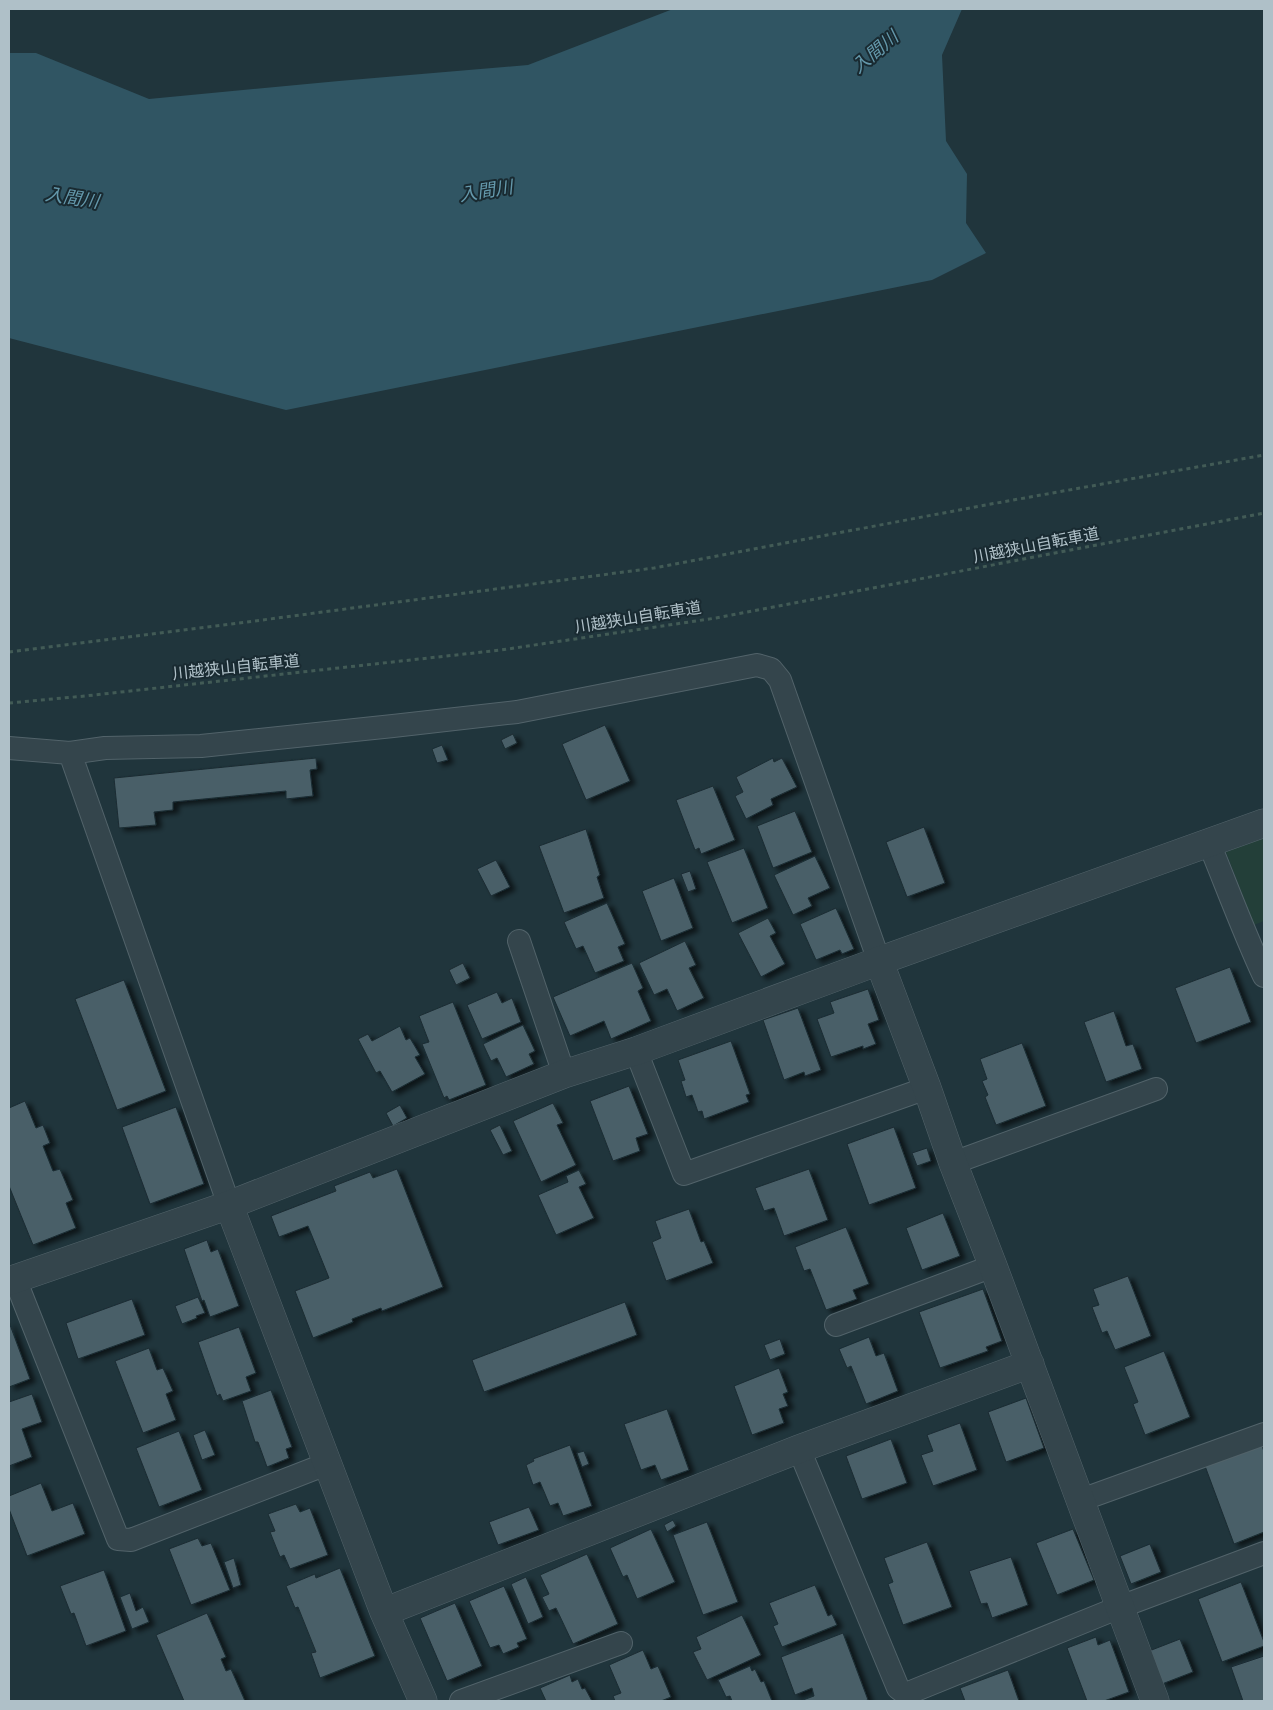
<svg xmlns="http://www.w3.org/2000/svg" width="1273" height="1710" viewBox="0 0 1273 1710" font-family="'Fira Sans Condensed','Noto Sans JP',sans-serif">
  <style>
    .green { fill: #233f39 }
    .water { fill: #305563 }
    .building { fill: #485f67; stroke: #1b2c33; filter: url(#shadow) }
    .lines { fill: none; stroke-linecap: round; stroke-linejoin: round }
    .service-casing { stroke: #52636a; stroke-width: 24 }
    .minor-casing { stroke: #52636a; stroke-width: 29 }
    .path { stroke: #425b56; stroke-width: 3; stroke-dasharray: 4 4; stroke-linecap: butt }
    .service { stroke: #34454c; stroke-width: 22 }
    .minor { stroke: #34454c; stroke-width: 28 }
    .labels { text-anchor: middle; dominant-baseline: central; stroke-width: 4; stroke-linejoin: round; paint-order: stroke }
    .street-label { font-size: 16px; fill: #afc0c8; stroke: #192a31 }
    .water-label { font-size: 18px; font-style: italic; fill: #6498ab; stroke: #192a31 }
  </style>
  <defs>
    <filter id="shadow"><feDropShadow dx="5.5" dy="3" stdDeviation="2.5" flood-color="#0009"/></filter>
  </defs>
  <rect width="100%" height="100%" fill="#20353c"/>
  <!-- green -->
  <path class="green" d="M 1264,838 L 1264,921 L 1254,925 L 1226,852 Z"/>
  <!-- water -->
  <path class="water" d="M 673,9 L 962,9 L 942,55 L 946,141 L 967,174 L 966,223 L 986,253 L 932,280 L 286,410 L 9,338 L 9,53 L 36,53 L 149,99 L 339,81 L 528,65 Z"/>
  <!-- building -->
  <path class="building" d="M 605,725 L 630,781 L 586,800 L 562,744 Z
    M 513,734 L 517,743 L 505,749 L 501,740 Z
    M 442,745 L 448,760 L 437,763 L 432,749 Z
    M 316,758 L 317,769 L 310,770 L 313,796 L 286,799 L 286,791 L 173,802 L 173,810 L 154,812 L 156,825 L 119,828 L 114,778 Z
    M 773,758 L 774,762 L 782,758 L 797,787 L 771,799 L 773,805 L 746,819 L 735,796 L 743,792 L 736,777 Z
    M 713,786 L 735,840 L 701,854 L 699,848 L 695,850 L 676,800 Z
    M 795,811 L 812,852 L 773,868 L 757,826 Z
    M 924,827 L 945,883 L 907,897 L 886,842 Z
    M 586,829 L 600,875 L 597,877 L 604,898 L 564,913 L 539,846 Z
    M 744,848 L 768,908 L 732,923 L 707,862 Z
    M 815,856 L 830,888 L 808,898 L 812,906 L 793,915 L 774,875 Z
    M 496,860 L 510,887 L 491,896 L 477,869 Z
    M 690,871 L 696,889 L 688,892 L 681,874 Z
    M 674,878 L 693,928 L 661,941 L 642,891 Z
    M 607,903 L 625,944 L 618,947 L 624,961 L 595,973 L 583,946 L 576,949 L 564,922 Z
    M 836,908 L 854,949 L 842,954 L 840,950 L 816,960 L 800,924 Z
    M 768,918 L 776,933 L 770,936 L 785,964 L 761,977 L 738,933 Z
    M 685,941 L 696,965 L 689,968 L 704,998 L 677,1011 L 667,989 L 654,995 L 639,963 Z
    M 463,963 L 470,978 L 456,985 L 449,970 Z
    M 632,963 L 643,988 L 638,991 L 651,1021 L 611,1039 L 604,1021 L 570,1036 L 553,997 Z
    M 1230,967 L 1251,1022 L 1196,1043 L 1175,988 Z
    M 124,980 L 166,1091 L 117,1110 L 75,999 Z
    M 868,989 L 879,1020 L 868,1024 L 876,1044 L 863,1049 L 863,1046 L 831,1057 L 817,1019 L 834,1013 L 830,1002 Z
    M 497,992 L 502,1003 L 512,998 L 521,1022 L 482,1039 L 467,1005 Z
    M 453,1002 L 486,1085 L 449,1100 L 447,1096 L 444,1098 L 422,1044 L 429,1042 L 419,1016 Z
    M 798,1008 L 821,1070 L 805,1076 L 804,1072 L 784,1080 L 763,1020 Z
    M 1114,1011 L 1126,1046 L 1133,1044 L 1142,1069 L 1106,1082 L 1084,1022 Z
    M 523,1025 L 535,1051 L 529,1054 L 534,1064 L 506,1077 L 497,1058 L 491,1061 L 483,1044 Z
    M 400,1026 L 406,1040 L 410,1038 L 420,1055 L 415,1057 L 425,1074 L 392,1092 L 380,1071 L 376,1073 L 358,1039 L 368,1034 L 372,1041 Z
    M 731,1041 L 750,1094 L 746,1095 L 749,1102 L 704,1119 L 702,1111 L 698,1112 L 692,1095 L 686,1097 L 681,1081 L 685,1080 L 678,1060 Z
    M 1022,1043 L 1046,1106 L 996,1125 L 985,1097 L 988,1095 L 982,1081 L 987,1079 L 980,1059 Z
    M 629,1086 L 648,1134 L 636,1138 L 640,1151 L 613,1161 L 590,1101 Z
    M 25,1101 L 36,1128 L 43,1125 L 50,1143 L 43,1146 L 53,1171 L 60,1169 L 73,1200 L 66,1203 L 76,1228 L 33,1245 L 9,1186 L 9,1108 Z
    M 553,1103 L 563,1123 L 557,1125 L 576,1165 L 541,1182 L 513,1121 Z
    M 400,1105 L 407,1118 L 393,1126 L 386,1113 Z
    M 176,1107 L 204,1184 L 150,1204 L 122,1127 Z
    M 500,1125 L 512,1151 L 503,1155 L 490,1130 Z
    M 894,1127 L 916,1188 L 869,1205 L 847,1144 Z
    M 927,1148 L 931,1161 L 917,1166 L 912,1153 Z
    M 397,1169 L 443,1287 L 382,1311 L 381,1308 L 352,1319 L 353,1322 L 313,1338 L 295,1291 L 329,1278 L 308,1226 L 279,1237 L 271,1216 L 336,1191 L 334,1186 L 370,1172 L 373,1178 Z
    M 809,1169 L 828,1220 L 784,1236 L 774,1208 L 764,1211 L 755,1188 Z
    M 579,1170 L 586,1184 L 579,1187 L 594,1218 L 556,1235 L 538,1195 L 568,1182 L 566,1176 Z
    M 689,1209 L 701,1242 L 704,1241 L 713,1263 L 666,1281 L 652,1242 L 661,1238 L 655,1221 Z
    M 943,1213 L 960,1256 L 922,1270 L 906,1228 Z
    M 846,1227 L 869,1284 L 853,1290 L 857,1299 L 826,1310 L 810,1269 L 804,1271 L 795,1247 Z
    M 207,1240 L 211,1252 L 218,1249 L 239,1306 L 210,1317 L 204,1300 L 202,1301 L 184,1249 Z
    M 1128,1276 L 1151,1336 L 1115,1350 L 1107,1331 L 1102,1333 L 1092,1307 L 1099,1305 L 1093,1289 Z
    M 983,1289 L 1002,1341 L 986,1347 L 988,1351 L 940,1368 L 919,1312 Z
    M 198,1297 L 205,1313 L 196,1316 L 197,1318 L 182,1324 L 175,1306 Z
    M 132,1299 L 145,1335 L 78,1359 L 66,1323 Z
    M 625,1302 L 637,1335 L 484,1392 L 472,1360 Z
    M 9,1322 L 30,1379 L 9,1387 Z
    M 239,1327 L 256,1373 L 246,1377 L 251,1391 L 223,1401 L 220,1394 L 217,1396 L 198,1342 Z
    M 869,1337 L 876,1356 L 884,1353 L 898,1391 L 866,1404 L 851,1366 L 847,1368 L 839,1349 Z
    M 780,1339 L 785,1354 L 770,1360 L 764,1345 Z
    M 149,1348 L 157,1370 L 163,1368 L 173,1391 L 166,1394 L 176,1420 L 143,1433 L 115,1361 Z
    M 1164,1351 L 1190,1417 L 1145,1435 L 1133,1404 L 1138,1402 L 1124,1367 Z
    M 779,1368 L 788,1392 L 783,1394 L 788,1406 L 779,1409 L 784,1423 L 752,1435 L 734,1386 Z
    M 271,1390 L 292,1447 L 286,1449 L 289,1458 L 267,1467 L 258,1442 L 255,1442 L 242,1401 Z
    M 32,1394 L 42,1422 L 22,1429 L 32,1457 L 9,1466 L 9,1402 Z
    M 1026,1398 L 1044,1448 L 1006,1462 L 988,1412 Z
    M 667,1409 L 689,1470 L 661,1480 L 655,1465 L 641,1470 L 624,1424 Z
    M 960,1423 L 977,1470 L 933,1486 L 921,1455 L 933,1451 L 927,1435 Z
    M 205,1430 L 215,1455 L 202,1460 L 193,1435 Z
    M 179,1431 L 202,1490 L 159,1507 L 136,1448 Z
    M 891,1439 L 907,1483 L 862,1499 L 846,1456 Z
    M 570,1445 L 592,1506 L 563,1516 L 558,1503 L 550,1506 L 540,1482 L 533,1485 L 526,1465 L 534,1461 L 533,1459 Z
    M 1262,1445 L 1264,1452 L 1264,1532 L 1234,1544 L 1205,1466 Z
    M 584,1451 L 589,1464 L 582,1467 L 577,1453 Z
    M 41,1483 L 52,1511 L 73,1503 L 85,1534 L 27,1556 L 9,1509 L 9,1496 Z
    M 296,1504 L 300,1512 L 310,1508 L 328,1555 L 290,1569 L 284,1555 L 280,1557 L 270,1532 L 275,1531 L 268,1514 Z
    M 529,1507 L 539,1530 L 498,1545 L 489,1522 Z
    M 673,1520 L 676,1526 L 667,1532 L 664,1525 Z
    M 707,1522 L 738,1602 L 703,1615 L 673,1535 Z
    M 651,1529 L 675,1582 L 637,1599 L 627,1575 L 623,1577 L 610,1548 Z
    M 1073,1529 L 1094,1580 L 1057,1595 L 1036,1543 Z
    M 198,1538 L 202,1546 L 211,1543 L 230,1590 L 191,1605 L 169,1549 Z
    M 927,1542 L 952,1607 L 903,1625 L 888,1584 L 893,1582 L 884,1558 Z
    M 1150,1544 L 1161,1572 L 1131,1584 L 1120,1556 Z
    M 587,1554 L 618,1624 L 573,1644 L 556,1608 L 549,1611 L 542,1597 L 549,1594 L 540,1575 Z
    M 1011,1557 L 1028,1605 L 992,1618 L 987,1603 L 981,1604 L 969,1571 Z
    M 234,1558 L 241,1585 L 233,1588 L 224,1562 Z
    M 340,1568 L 375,1656 L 320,1678 L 311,1653 L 316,1652 L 298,1607 L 295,1608 L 286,1586 L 315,1574 L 316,1578 Z
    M 104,1570 L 126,1631 L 86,1646 L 74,1613 L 71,1614 L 60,1586 Z
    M 526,1577 L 543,1617 L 528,1624 L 511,1584 Z
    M 1241,1582 L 1264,1642 L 1264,1646 L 1222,1662 L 1198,1599 Z
    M 815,1585 L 828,1616 L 832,1614 L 837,1625 L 782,1647 L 773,1626 L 778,1624 L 769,1603 Z
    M 504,1586 L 527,1639 L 517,1643 L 519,1647 L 503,1654 L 499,1645 L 490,1648 L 469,1601 Z
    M 130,1593 L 136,1611 L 143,1607 L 149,1622 L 132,1629 L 120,1597 Z
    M 455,1603 L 482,1666 L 447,1681 L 420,1618 Z
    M 207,1613 L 226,1657 L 221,1659 L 226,1671 L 231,1669 L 245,1701 L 184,1701 L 156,1635 Z
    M 742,1615 L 761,1655 L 707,1680 L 693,1652 L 701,1649 L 696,1637 Z
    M 843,1633 L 868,1700 L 864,1701 L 800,1701 L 814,1696 L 812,1688 L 795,1695 L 781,1657 Z
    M 1096,1637 L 1098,1645 L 1110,1640 L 1129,1692 L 1104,1701 L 1087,1701 L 1067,1648 Z
    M 1180,1639 L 1193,1672 L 1162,1684 L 1149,1651 Z
    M 643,1650 L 651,1669 L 658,1666 L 671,1697 L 661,1701 L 615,1701 L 613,1696 L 621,1693 L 609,1665 Z
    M 1264,1656 L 1264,1701 L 1243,1701 L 1231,1667 Z
    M 750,1666 L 752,1671 L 755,1669 L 761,1682 L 764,1681 L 772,1701 L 732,1701 L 730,1696 L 726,1697 L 718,1680 Z
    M 1008,1670 L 1019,1701 L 965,1701 L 960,1688 Z
    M 570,1675 L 572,1682 L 578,1679 L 582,1689 L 585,1688 L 592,1701 L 546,1701 L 540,1688 Z"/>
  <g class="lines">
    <!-- service casing -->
    <g class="service-casing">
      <path id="service" d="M 9,748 L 70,753 L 105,748 L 201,746 L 393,726 L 517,712 L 757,665 L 771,669 L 780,680 L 879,961
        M 70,753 L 229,1205
        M 1209,843 C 1227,887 1244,933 1264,976
        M 519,941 L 564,1074
        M 636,1051 L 684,1174 L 927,1088
        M 953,1163 L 1156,1089
        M 15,1279 L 118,1539 L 131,1540 L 329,1463
        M 836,1325 L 993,1266
        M 799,1449 L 898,1688 L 906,1694 L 1120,1607 L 1264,1553
        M 1081,1500 L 1264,1434
        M 461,1701 L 621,1643"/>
    </g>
    <!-- minor casing -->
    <g class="minor-casing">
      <path id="minor" d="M 879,961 L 1264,823
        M 229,1205 L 384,1612 L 423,1701
        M 9,1281 L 229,1205 L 564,1074 L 636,1051 L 879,961 L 927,1088 L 953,1163 L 993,1266 L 1155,1701
        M 384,1612 L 799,1449 L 1030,1364"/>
    </g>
    <!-- path -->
    <path class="path" d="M 9,652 L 270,619 L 654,568 L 980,506 L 1264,455
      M 9,703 L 85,696 L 501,650 L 716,618 L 1264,513"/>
    <!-- service -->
    <use href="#service" class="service"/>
    <!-- minor -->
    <use href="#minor" class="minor"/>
  </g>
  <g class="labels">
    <!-- street labels -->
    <g class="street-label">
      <text transform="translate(1036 545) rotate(-11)">川越狭山自転車道</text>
      <text transform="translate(638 617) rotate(-9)">川越狭山自転車道</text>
      <text transform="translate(236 667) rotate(-6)">川越狭山自転車道</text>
    </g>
    <!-- water labels -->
    <g class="water-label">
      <text transform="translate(875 52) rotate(-40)">入間川</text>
      <text transform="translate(486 191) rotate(-9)">入間川</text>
      <text transform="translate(72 198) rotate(9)">入間川</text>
    </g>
  </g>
  <!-- border -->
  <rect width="1273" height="1710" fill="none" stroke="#afc0c8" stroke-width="20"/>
</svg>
